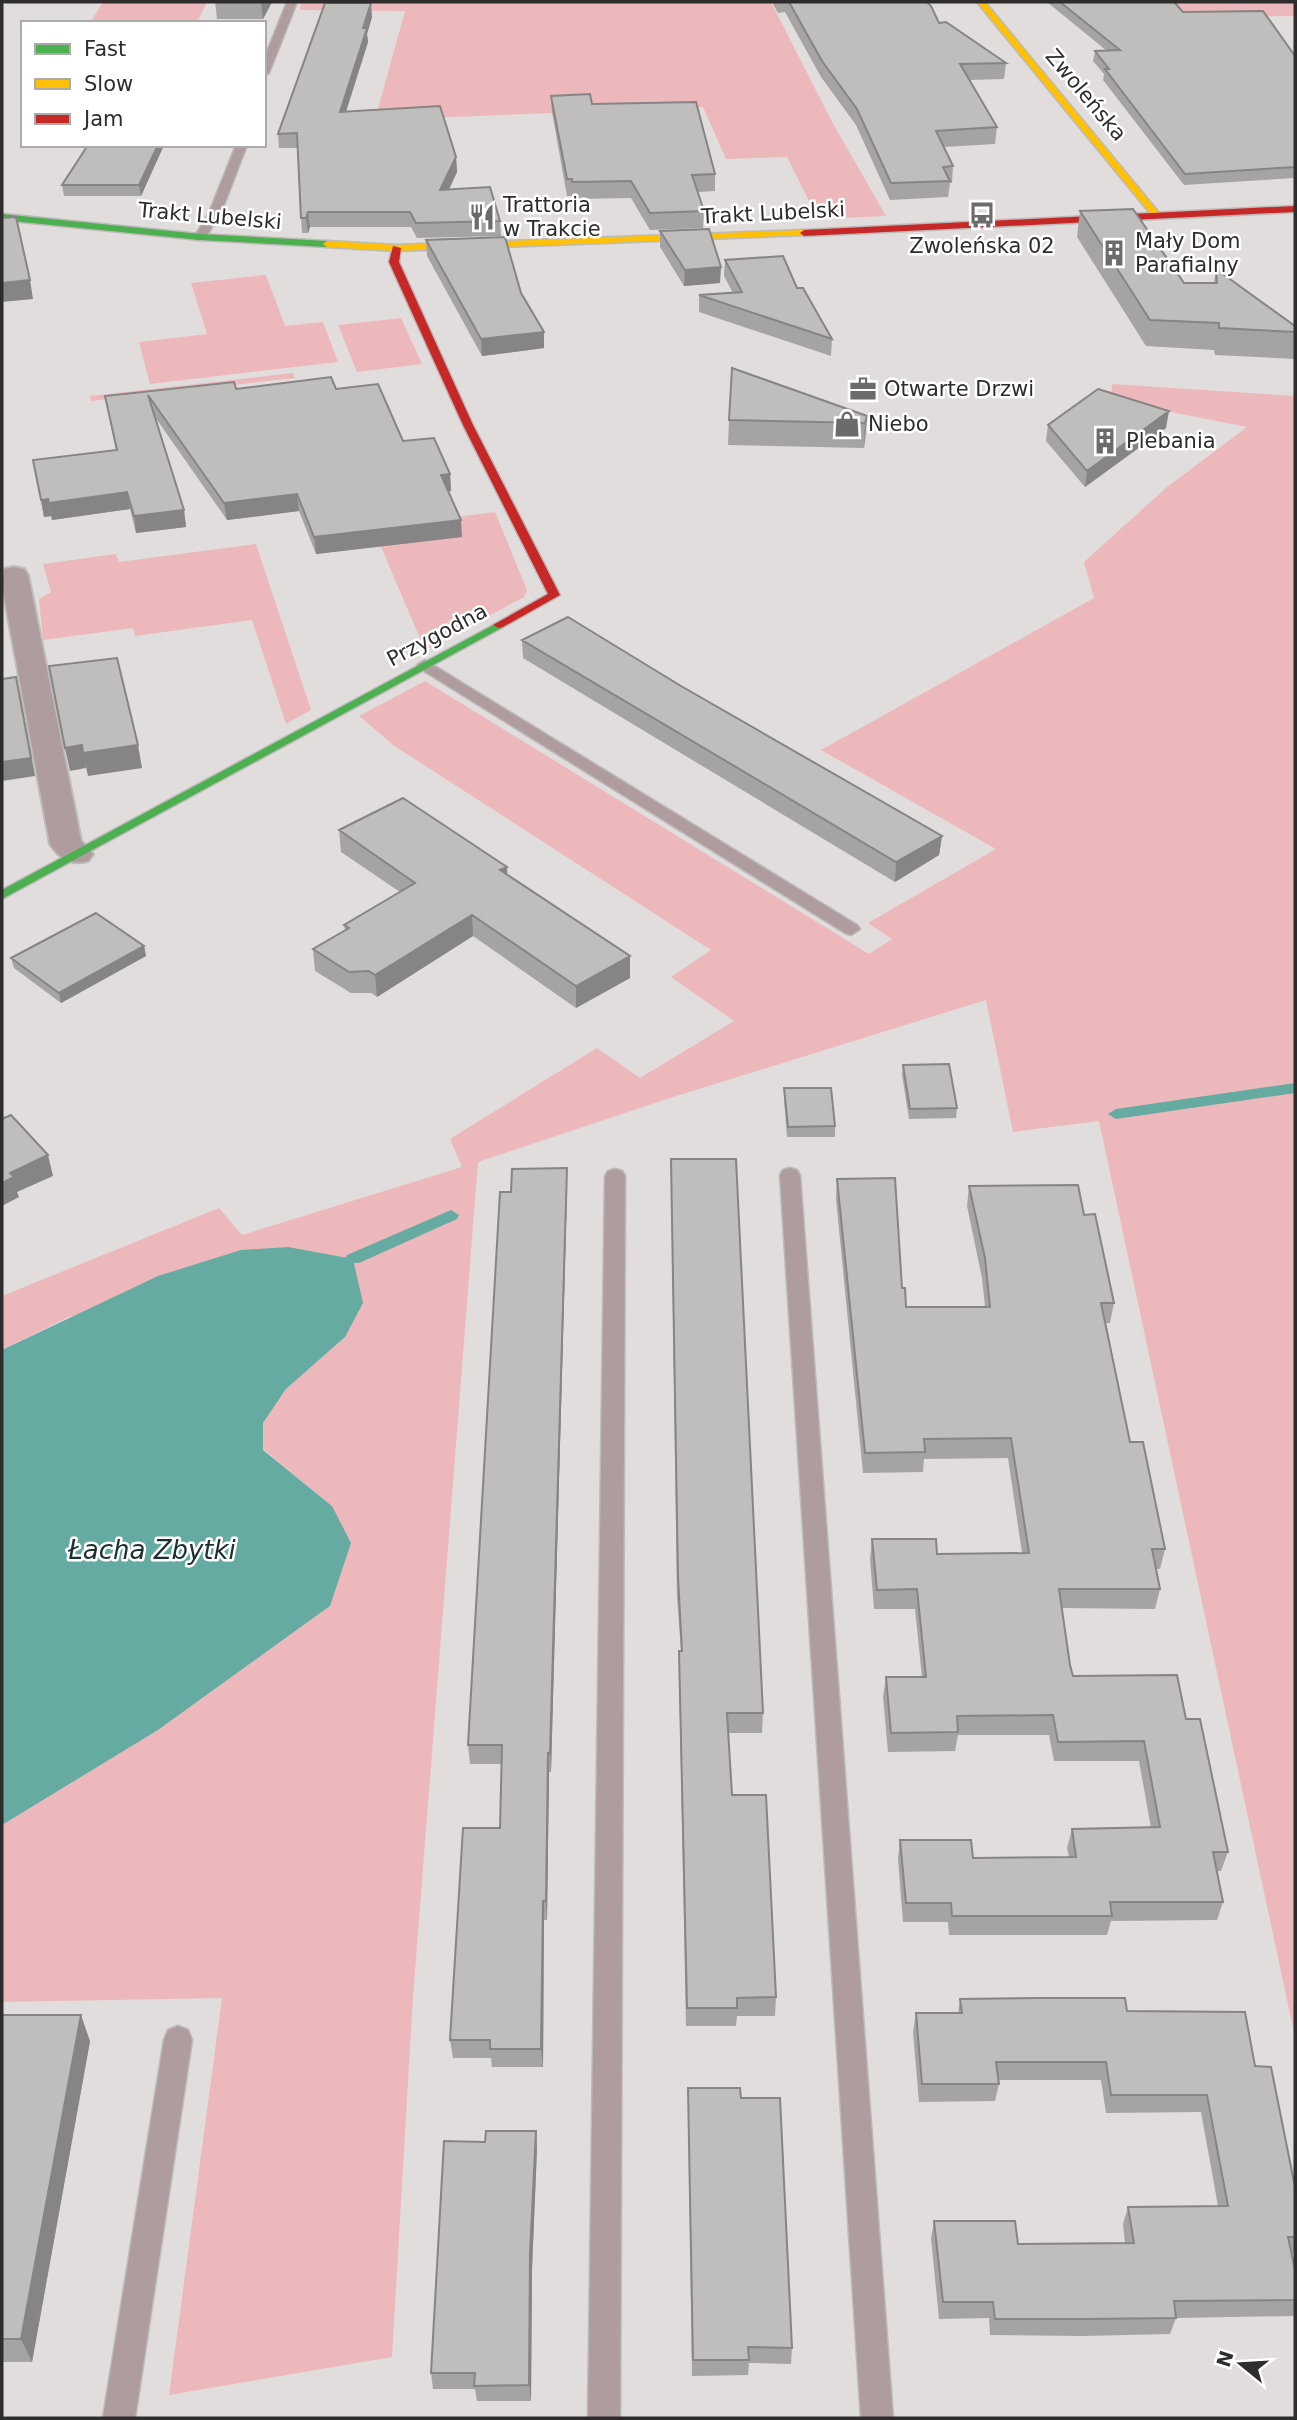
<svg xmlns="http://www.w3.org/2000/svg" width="1297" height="2420" viewBox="0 0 1297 2420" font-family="'DejaVu Sans',sans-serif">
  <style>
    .green { fill: #edb8bb }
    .water { fill: #65aba2 }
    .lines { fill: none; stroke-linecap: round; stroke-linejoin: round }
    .stream { fill: #65aba2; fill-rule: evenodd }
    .lane-casing { stroke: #bdbaba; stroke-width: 3 }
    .street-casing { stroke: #bdbaba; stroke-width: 4 }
    .fast-casing { stroke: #bdbaba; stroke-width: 3 }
    .slow-casing { stroke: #bdbaba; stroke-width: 3 }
    .jam-casing { stroke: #bdbaba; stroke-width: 3 }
    .lane { fill: #af9c9e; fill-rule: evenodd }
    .street { fill: #af9c9e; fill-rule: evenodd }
    .fast { fill: #4caf50; fill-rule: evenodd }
    .slow { fill: #ffc107; fill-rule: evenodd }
    .jam { fill: #c62828; fill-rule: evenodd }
    .wall { fill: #a5a3a3 }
    .shaded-wall { fill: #868484 }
    .building { fill: #c0bdbd; stroke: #868484; stroke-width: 2 }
    .labels { text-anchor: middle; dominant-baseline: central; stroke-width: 5; stroke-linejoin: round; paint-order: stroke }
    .far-street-label { font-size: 21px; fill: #2e2c2c; stroke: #fff }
    .far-poi-label { font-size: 21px; fill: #2e2c2c; stroke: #fff; text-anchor: start }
    .water-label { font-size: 26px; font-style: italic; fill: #1b312e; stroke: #fff }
  </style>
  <rect width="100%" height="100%" fill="#e2dddd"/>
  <!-- green -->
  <path class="green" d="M 103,2 L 207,2 L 197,23 L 90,23 Z
    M 301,2 L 771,2 L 831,120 L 886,216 L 818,219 L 787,157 L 726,159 L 703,107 L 375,120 L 405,11 L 300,10 Z
    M 1170,2 L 1294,2 L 1295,16 L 1183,17 Z
    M 266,275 L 285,326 L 323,322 L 338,362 L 150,384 L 139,342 L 207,334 L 191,283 Z
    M 401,318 L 422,364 L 357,372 L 338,325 Z
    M 293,373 L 295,378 L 91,401 L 90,396 Z
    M 1112,384 L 1295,396 L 1295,2037 L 1099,1121 L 1013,1132 L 986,1000 L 670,1098 L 478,1162 L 413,1997 L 392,2357 L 169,2395 L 222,1998 L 2,2002 L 2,1825 L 158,1730 L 330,1606 L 332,1506 L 263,1449 L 263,1423 L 286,1389 L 345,1337 L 71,1316 L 2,1350 L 2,1296 L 219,1208 L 242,1235 L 462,1167 L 450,1139 L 597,1048 L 640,1078 L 734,1021 L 671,977 L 711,950 L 393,745 L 359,716 L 425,681 L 869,954 L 892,939 L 868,923 L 996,849 L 821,750 L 1094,598 L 1084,562 L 1167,487 L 1247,427 L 1111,400 Z
    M 495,512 L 527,590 L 524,597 L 425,650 L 373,528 Z
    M 256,544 L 311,710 L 286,724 L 252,620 L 135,636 L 133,628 L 43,640 L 39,599 L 51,592 L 43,564 L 116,554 L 119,562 Z"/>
  <!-- water -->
  <path class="water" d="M 288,1247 L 353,1259 L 363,1303 L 345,1337 L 286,1389 L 263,1423 L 263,1450 L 332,1506 L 351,1543 L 330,1606 L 158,1730 L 2,1825 L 2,1350 L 158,1276 L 241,1250 Z"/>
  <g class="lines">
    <!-- stream -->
    <path class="stream" d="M 1295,1083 L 1295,1093 L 1116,1119 L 1108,1114 L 1116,1109 Z
      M 451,1210 L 459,1215 L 457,1219 L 359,1263 L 347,1263 L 345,1259 L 347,1255 Z"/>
    <!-- lane casing -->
    <g class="lane-casing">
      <path id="lane" d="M 287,2 L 297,2 L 269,73 L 264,76 L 264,59 Z
        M 236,145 L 247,145 L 221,213 L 204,240 L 196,240 L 194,237 L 209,213 Z
        M 425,660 L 857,925 L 860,929 L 851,935 L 845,933 L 419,668 L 417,665 Z
        M 790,1168 L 797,1170 L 800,1175 L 893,2418 L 861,2418 L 780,1175 L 783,1170 Z
        M 615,1169 L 622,1171 L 625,1176 L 620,2418 L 588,2418 L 605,1176 L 608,1171 Z
        M 178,2026 L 188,2030 L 192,2040 L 135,2418 L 103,2418 L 164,2040 L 168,2030 Z"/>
    </g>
    <!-- street casing -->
    <g class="street-casing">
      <path id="street" d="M 14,567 L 24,569 L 28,575 L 81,841 L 93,854 L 88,861 C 70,865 60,859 50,844 L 2,584 L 4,569 Z"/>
    </g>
    <!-- fast casing -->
    <g class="fast-casing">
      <path id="fast" d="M 2,214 L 200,234 L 327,241 L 331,244 L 327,247 L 200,240 L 2,220 Z
        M 499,622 L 505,625 L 503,627 L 2,899 L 2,890 Z"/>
    </g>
    <!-- slow casing -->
    <g class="slow-casing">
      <path id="slow" d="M 977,2 L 985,2 L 1160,214 L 1160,218 L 1154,218 Z
        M 804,230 L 808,233 L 807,235 L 396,251 L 327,247 L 323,244 L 327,241 L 396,245 Z"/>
    </g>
    <!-- jam casing -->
    <g class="jam-casing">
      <path id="jam" d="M 1295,206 L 1295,212 L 804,236 L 800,233 L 804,230 Z
        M 393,246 L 401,248 L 399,262 L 473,425 L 560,595 L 503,627 L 499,628 L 493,625 L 548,594 L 463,425 L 389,262 Z"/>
    </g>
    <!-- lane -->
    <use href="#lane" class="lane"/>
    <!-- street -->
    <use href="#street" class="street"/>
    <!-- fast -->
    <use href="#fast" class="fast"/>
    <!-- slow -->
    <use href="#slow" class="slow"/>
    <!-- jam -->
    <use href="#jam" class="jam"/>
  </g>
  <!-- wall -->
  <path class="wall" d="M 215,2 L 272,2 L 263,19 L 217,19 Z
    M 772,2 L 927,2 L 939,23 L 1006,63 L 1004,79 L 969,80 L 997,127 L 995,144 L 944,147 L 953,166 L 952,183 L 950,183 L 948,197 L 890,200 L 856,125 L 821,77 L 785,12 L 778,13 Z
    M 1047,2 L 1174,2 L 1183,12 L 1295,56 L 1295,178 L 1184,185 L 1103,80 L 1104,74 L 1093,61 L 1095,51 L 1107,51 Z
    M 372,17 L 367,34 L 368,42 L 346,112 L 456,157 L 457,172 L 449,190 L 500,221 L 501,236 L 417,238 L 411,227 L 310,227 L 308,233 L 302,233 L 297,148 L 279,148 L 278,134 Z
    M 551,96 L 592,104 L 715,174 L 715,191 L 698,192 L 704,211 L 703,228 L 650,230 L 631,198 L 573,199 L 572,196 L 567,196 L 552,112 Z
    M 164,145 L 141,196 L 64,196 L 62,185 Z
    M 1080,211 L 1184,283 L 1214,283 L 1216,269 L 1295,326 L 1295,359 L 1215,355 L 1214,350 L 1146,346 L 1077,237 Z
    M 660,231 L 720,283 L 684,286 L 660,247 Z
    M 426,240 L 521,293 L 544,332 L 544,348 L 482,356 L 427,256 Z
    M 725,260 L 797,288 L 832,339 L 831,356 L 699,312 L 699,295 L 733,293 L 724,276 Z
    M 236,389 L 336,389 L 403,441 L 450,474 L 451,491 L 448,491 L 462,537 L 316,554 L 299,511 L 227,520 L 155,417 L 184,510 L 186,527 L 136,533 L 130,509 L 52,520 L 51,516 L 44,517 L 33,460 L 116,450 L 105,396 Z
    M 867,416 L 864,448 L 728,445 L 729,420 Z
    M 1048,425 L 1166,428 L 1085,487 L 1046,441 Z
    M 522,640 L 681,686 L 942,836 L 939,855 L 895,882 L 523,658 Z
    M 339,830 L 507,874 L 630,956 L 630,978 L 576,1008 L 473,936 L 377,997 L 371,993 L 351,993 L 315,971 L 313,949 L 345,930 L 344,925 L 400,892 L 341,852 Z
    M 144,946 L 146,956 L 61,1003 L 14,968 L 11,958 Z
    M 903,1065 L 957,1108 L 956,1118 L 909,1119 L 902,1075 Z
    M 784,1088 L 835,1126 L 835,1137 L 787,1137 L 784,1099 Z
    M 567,1168 L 567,1188 L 551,1772 L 549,1772 L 547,1920 L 544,1920 L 543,2067 L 492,2067 L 491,2058 L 453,2058 L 450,2040 L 500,1828 L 502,1764 L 470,1764 L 468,1745 L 511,1192 Z
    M 671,1179 L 763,1713 L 762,1733 L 728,1733 L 732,1795 L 776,1997 L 775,2016 L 737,2016 L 736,2026 L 686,2026 L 679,1671 L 679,1651 L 681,1651 L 677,1597 Z
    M 837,1179 L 902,1288 L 906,1307 L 985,1307 L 982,1278 L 967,1206 L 969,1186 L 1084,1215 L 1114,1303 L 1110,1323 L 1106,1323 L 1130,1442 L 1165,1549 L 1160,1569 L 1156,1569 L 1160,1589 L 1155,1609 L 1062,1608 L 1070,1665 L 1073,1676 L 1186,1719 L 1228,1852 L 1221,1871 L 1217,1871 L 1223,1902 L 1217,1920 L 1111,1921 L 1107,1935 L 949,1935 L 948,1922 L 903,1922 L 898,1859 L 900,1840 L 973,1858 L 1069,1857 L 1067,1848 L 1072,1829 L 1151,1828 L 1139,1761 L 1054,1761 L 1049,1735 L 958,1735 L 955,1751 L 888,1752 L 883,1697 L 886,1677 L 922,1677 L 915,1609 L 874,1609 L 870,1559 L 872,1539 L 937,1554 L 1022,1553 L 1008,1458 L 924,1459 L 923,1472 L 863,1473 L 836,1199 Z
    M 960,1999 L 1127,2011 L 1255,2066 L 1295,2187 L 1295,2253 L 1292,2253 L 1295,2269 L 1295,2313 L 1293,2316 L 1176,2318 L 1170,2334 L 1081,2336 L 990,2335 L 989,2318 L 939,2319 L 931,2238 L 934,2221 L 1018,2244 L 1125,2243 L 1123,2224 L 1128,2207 L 1218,2206 L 1201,2112 L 1106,2113 L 1101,2080 L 999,2080 L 999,2084 L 995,2101 L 919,2102 L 913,2032 L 916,2013 L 958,2013 Z
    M 2,2015 L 90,2041 L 32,2362 L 2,2362 Z
    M 688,2088 L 741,2098 L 792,2348 L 791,2364 L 749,2363 L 748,2375 L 692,2376 Z
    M 536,2131 L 537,2148 L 532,2269 L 531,2401 L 477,2401 L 475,2389 L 433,2389 L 431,2373 L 485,2142 Z"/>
  <!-- shaded-wall -->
  <path class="shaded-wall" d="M 261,2 L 272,2 L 263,19 Z
    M 371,3 L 372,17 L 367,34 L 368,42 L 341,127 L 340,112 Z
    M 158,145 L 164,145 L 141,196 L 139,185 Z
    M 456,157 L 457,172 L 441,205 L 440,190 Z
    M 308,212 L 310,227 L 308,233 L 306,218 Z
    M 721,267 L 720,283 L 684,286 L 685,270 Z
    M 30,280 L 33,299 L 2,302 L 2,283 Z
    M 544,332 L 544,348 L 482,356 L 481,339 Z
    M 1169,411 L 1166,428 L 1085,487 L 1087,471 Z
    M 867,416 L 865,441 L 864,448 L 865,423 Z
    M 450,474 L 451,491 L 442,492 L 441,475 Z
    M 127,492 L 130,509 L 52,520 L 49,503 Z
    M 297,494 L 299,511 L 227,520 L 224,503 Z
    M 48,499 L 51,516 L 44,517 L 41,500 Z
    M 184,510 L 186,527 L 136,533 L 134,516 Z
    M 461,520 L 462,537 L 316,554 L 314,537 Z
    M 20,694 L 35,776 L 2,781 L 2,762 Z
    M 82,745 L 86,768 L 70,771 L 65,748 Z
    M 138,745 L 142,768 L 88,776 L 83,753 Z
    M 942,836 L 939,855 L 895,882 L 896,862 Z
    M 507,867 L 508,888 L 500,870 Z
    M 472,915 L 473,936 L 377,997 L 375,975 Z
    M 144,946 L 146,956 L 61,1003 L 59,993 Z
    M 630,956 L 630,978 L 576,1008 L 576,986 Z
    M 48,1155 L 53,1176 L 17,1192 L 19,1197 L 2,1206 L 2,1183 L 10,1173 Z
    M 567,1168 L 567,1188 L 551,1772 L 550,1753 Z
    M 548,1753 L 549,1772 L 547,1920 L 546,1901 Z
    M 543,1901 L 544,1920 L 543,2067 L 541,2049 Z
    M 81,2015 L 90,2041 L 32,2362 L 21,2339 Z
    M 536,2131 L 537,2148 L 532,2269 L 531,2401 L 529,2385 L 530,2253 Z"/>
  <!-- building -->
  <path class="building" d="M 789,2 L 927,2 L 931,6 L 939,23 L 946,22 L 1006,63 L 960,64 L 997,127 L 936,131 L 953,166 L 943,167 L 950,181 L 891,183 L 857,109 L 822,61 Z
    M 1060,2 L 1174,2 L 1183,12 L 1263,11 L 1295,56 L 1295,167 L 1185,174 L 1105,69 L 1109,69 L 1095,51 L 1120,50 Z
    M 325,3 L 371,3 L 363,28 L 367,28 L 340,112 L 440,106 L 456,157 L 440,190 L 490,187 L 500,221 L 416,223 L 410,212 L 308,212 L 306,218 L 301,218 L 297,133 L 278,134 Z
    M 590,94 L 592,104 L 696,102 L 715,174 L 692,175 L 704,211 L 650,213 L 631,181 L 572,182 L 572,179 L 567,179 L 551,96 Z
    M 88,145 L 158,145 L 139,185 L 62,185 Z
    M 1133,209 L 1184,283 L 1217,283 L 1216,269 L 1295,326 L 1295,332 L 1219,328 L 1219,323 L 1150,320 L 1080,211 Z
    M 16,217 L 30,280 L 2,283 L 2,218 Z
    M 709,229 L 721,267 L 685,270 L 660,231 Z
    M 505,237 L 521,293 L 544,332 L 481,339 L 426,240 Z
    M 783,256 L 797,288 L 803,288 L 832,339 L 699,295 L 742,292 L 725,260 Z
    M 732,368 L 867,416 L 865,423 L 729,420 Z
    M 331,377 L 336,389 L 378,384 L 403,441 L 434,438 L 450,474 L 441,475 L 461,520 L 314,537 L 297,494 L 224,503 L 148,395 L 184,510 L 134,516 L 127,492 L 49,503 L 48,499 L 41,500 L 33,460 L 117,450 L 105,396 L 234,382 L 236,389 Z
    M 1098,389 L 1169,411 L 1087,471 L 1048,425 Z
    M 568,617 L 681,686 L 942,836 L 896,862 L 522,640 Z
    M 117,658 L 138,745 L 83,753 L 82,745 L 65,748 L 49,666 Z
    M 16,677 L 31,758 L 2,762 L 2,679 Z
    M 403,798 L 507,867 L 500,870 L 630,956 L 576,986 L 472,915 L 375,975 L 369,971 L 349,972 L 313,949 L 349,928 L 344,925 L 415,883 L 339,830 Z
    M 96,913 L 144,946 L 59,993 L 11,958 Z
    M 949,1064 L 957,1108 L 910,1109 L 903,1065 Z
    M 784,1088 L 831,1088 L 835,1126 L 788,1127 Z
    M 11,1115 L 48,1155 L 10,1173 L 14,1177 L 2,1183 L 2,1119 Z
    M 671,1159 L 736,1159 L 763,1713 L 727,1713 L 732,1795 L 766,1795 L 776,1997 L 737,1998 L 737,2008 L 687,2008 L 679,1651 L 682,1651 L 678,1577 Z
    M 567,1168 L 550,1753 L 548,1753 L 546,1901 L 543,1901 L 541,2049 L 490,2049 L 490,2040 L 450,2040 L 463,1828 L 500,1828 L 502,1745 L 468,1745 L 500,1192 L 511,1192 L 512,1169 Z
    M 895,1178 L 902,1288 L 905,1288 L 906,1307 L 990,1307 L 985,1258 L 969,1186 L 1078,1185 L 1084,1215 L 1095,1214 L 1114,1303 L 1101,1303 L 1130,1442 L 1143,1442 L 1165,1549 L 1152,1549 L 1160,1589 L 1059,1589 L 1070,1665 L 1073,1676 L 1177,1675 L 1186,1719 L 1200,1719 L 1228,1852 L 1213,1852 L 1223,1902 L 1110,1902 L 1112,1916 L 952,1916 L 951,1903 L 906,1903 L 900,1840 L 971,1840 L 973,1858 L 1076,1857 L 1072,1829 L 1160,1827 L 1144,1741 L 1058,1742 L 1053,1715 L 957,1716 L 958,1732 L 891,1733 L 886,1677 L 926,1677 L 917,1589 L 877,1590 L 872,1539 L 936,1539 L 937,1554 L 1029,1553 L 1011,1438 L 924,1439 L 925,1452 L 865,1453 L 837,1179 Z
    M 1042,1998 L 1125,1998 L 1127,2011 L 1245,2012 L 1255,2066 L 1271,2067 L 1295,2187 L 1295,2237 L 1288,2237 L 1295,2269 L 1295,2300 L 1174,2301 L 1176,2318 L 1086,2319 L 995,2319 L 993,2302 L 943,2302 L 934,2221 L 1015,2221 L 1018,2244 L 1134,2243 L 1128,2207 L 1228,2206 L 1207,2095 L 1111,2095 L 1106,2062 L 996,2062 L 999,2084 L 922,2084 L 916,2013 L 962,2013 L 960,1999 Z
    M 2,2015 L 81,2015 L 21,2339 L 2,2339 Z
    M 688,2088 L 740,2088 L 741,2098 L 780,2098 L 792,2348 L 748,2347 L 749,2360 L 693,2360 Z
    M 486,2131 L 536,2131 L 530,2253 L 529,2385 L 474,2386 L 475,2373 L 431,2373 L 444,2141 L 485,2142 Z"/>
  <!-- icons -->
  <defs>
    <g id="bus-bare" transform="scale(2.1)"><path d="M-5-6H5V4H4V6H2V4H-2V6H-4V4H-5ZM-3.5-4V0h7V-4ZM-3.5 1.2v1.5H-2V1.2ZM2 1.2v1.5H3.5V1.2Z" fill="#6d6a6a" stroke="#fff" stroke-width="2.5" paint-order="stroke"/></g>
    <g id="restaurant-bare" transform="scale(2.1)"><path d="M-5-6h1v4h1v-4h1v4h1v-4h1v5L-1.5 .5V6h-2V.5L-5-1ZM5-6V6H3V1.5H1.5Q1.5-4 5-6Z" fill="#6d6a6a" stroke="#fff" stroke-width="2.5" paint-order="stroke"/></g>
    <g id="building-bare" transform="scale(2.1)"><path d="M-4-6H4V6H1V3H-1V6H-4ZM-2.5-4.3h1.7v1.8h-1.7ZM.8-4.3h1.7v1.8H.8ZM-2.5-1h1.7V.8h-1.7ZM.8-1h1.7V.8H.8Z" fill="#6d6a6a" stroke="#fff" stroke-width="2.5" paint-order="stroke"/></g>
    <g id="office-bare" transform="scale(2.1)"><path d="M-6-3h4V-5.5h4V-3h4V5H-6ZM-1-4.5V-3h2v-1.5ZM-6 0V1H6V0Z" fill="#6d6a6a" stroke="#fff" stroke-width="2.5" paint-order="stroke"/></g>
    <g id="shop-bare" transform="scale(2.1)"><path d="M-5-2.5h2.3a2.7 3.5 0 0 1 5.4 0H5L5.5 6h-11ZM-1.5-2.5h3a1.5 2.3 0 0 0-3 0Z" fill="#6d6a6a" stroke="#fff" stroke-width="2.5" paint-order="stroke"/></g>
  </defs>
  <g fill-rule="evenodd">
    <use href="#bus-bare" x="982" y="215"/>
    <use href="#restaurant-bare" x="482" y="217"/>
    <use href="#building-bare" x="1114" y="253"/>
    <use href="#office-bare" x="863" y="389"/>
    <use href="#shop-bare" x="847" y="424"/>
    <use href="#building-bare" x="1105" y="441"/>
  </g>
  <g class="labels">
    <!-- far-street labels -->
    <g class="far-street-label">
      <text transform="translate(1086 95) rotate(50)">Zwoleńska</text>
      <text transform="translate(773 213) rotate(-3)">Trakt Lubelski</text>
      <text transform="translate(210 216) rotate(5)">Trakt Lubelski</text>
      <text transform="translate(437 635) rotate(-28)">Przygodna</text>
    </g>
    <!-- far-poi labels -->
    <g class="far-poi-label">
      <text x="503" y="205">Trattoria<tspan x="503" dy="24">w Trakcie</tspan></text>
      <text x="1135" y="241">Mały Dom<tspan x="1135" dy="24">Parafialny</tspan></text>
      <text x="982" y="246" text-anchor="middle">Zwoleńska 02</text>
      <text x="884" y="389">Otwarte Drzwi</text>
      <text x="868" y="424">Niebo</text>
      <text x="1126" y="441">Plebania</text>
    </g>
    <!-- water labels -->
    <g class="water-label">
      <text x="152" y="1550">Łacha Zbytki</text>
    </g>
  </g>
  <!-- border -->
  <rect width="1297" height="2420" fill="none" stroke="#2e2c2c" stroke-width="7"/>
  <!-- legend -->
  <rect x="21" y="21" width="245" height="126" fill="#ffffff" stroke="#ababab" stroke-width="2"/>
  <rect x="35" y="44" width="35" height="10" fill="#4caf50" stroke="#ababab" stroke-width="2"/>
  <text x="84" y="56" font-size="21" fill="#2e2c2c">Fast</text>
  <rect x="35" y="79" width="35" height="10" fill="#ffc107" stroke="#ababab" stroke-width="2"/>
  <text x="84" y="91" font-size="21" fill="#2e2c2c">Slow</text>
  <rect x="35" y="114" width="35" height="10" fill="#c62828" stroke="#ababab" stroke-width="2"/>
  <text x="84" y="126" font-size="21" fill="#2e2c2c">Jam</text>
  <!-- north arrow -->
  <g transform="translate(1241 2364) rotate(288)" stroke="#ffffff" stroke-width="5" paint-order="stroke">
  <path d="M0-5L12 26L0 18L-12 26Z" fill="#2e2c2c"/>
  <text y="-10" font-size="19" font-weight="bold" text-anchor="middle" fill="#2e2c2c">N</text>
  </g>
</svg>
